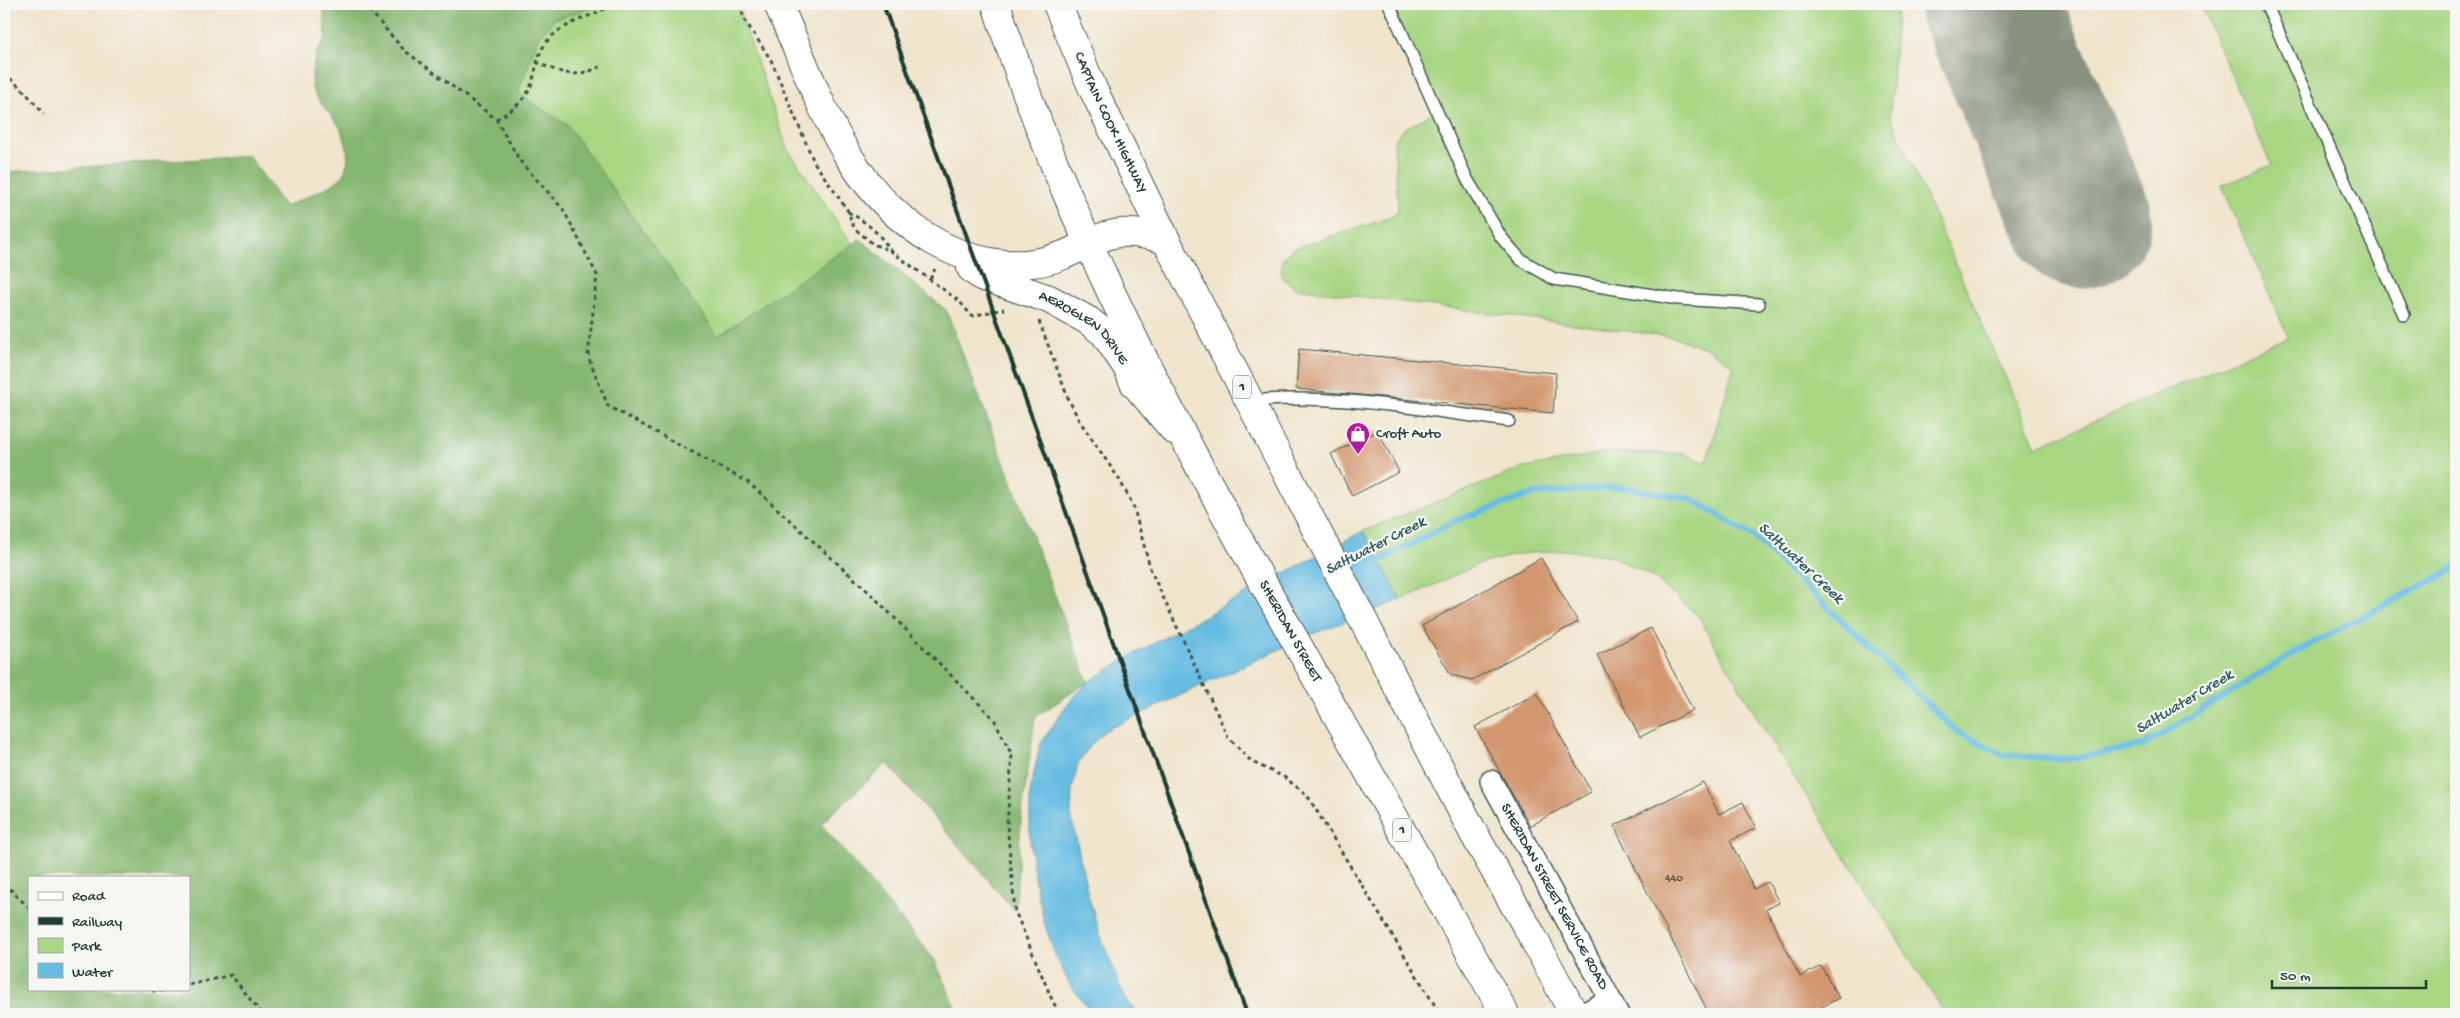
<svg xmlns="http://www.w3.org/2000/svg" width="2460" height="1018" viewBox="0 0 2460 1018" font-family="'Gochi Hand',sans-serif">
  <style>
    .green { fill: #a8d683; stroke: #648a5c }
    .forest { fill: #86b771; stroke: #527a52; fill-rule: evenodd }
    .water { fill: #65bce2; stroke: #427c8b }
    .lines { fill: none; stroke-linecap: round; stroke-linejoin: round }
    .stream { stroke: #65bce2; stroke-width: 6 }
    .runway { stroke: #889080; stroke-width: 139 }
    .building { fill: #d29770 }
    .lane-casing { stroke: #3e564b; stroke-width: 14 }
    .street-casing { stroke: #3e564b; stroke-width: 24 }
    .secondary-casing { stroke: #3e564b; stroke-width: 30 }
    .highway-casing { stroke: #3e564b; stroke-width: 30 }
    .path { stroke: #3e564b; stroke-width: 3; stroke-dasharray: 4 4; stroke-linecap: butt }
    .lane { stroke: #fff; stroke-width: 11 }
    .street { stroke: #fff; stroke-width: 21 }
    .secondary { stroke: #fff; stroke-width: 28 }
    .highway { stroke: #fff; stroke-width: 28 }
    .rail { stroke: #1f3d34; stroke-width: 4 }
    .labels { text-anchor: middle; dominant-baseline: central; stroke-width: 4.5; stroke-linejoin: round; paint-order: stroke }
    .number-label { font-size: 12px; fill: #4c5443 }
    .shield { fill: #f6f6f2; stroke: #60746d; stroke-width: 1 }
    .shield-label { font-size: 14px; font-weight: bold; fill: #1f3d34 }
    .street-label { font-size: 15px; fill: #1f3d34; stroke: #f6f6f2 }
    .poi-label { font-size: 15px; fill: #1f3d34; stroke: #f6f6f2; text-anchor: start }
    .water-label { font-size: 16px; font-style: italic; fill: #305d60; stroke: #f6f6f2 }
  </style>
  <rect width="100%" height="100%" fill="#f6f6f2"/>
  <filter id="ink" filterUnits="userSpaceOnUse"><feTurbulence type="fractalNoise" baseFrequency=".02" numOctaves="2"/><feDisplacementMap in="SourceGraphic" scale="10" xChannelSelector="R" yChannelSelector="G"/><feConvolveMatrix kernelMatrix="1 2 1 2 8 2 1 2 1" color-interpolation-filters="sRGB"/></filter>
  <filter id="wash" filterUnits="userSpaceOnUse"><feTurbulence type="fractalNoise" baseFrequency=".0096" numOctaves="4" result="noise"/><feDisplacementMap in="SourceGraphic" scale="20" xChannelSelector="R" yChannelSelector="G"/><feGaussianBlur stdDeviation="1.12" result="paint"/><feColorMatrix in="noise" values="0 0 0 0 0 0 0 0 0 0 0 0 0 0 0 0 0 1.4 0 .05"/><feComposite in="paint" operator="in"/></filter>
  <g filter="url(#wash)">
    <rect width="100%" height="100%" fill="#f0e4cb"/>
    <!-- green -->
    <path class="green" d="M 331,4 L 737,4 L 787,148 L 864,261 L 686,404 Z
      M 1389,4 L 1893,4 L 1897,12 L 1890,115 L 2036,447 L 2288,337 L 2222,186 L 2271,165 L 2200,4 L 2456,4 L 2456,1014 L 1945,1014 L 1764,729 L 1698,616 L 1653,577 L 1612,556 L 1562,550 L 1519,554 L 1477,565 L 1401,600 L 1363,531 L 1520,469 L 1602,453 L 1683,453 L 1706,463 L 1734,366 L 1709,349 L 1673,337 L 1295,288 L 1281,276 L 1282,260 L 1292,249 L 1389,218 L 1397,213 L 1398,209 L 1394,141 L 1402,130 L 1437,111 Z"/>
    <!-- forest -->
    <path class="forest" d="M 323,4 L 594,4 L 590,8 L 555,19 L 539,36 L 518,93 L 568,126 L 718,336 L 860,239 L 946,310 L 1088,682 L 1035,717 L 1021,820 L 1015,911 L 887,763 L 821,824 L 934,959 L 959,1014 L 4,1014 L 4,172 L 249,156 L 285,207 L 332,185 L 344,175 L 348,159 L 346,143 L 340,127 L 320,102 L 312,89 L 312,73 L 316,54 L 326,36 ZM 29,877 L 189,877 L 189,989 L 29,989 Z"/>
    <!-- water -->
    <path class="water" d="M 1363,531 L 1401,600 L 1310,635 L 1106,730 L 1089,747 L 1078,764 L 1072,790 L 1071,815 L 1088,895 L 1104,946 L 1125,998 L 1139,1014 L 1093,1014 L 1070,985 L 1055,955 L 1045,925 L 1035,882 L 1030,841 L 1030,792 L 1040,745 L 1066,706 L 1088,682 L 1134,654 Z"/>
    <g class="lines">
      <!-- stream -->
      <path class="stream" d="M 1373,564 L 1457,520 L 1533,494 L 1620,487 L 1692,499 L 1754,537 L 1957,732 L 2004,755 L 2068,759 L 2143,746 L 2299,650 L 2456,568"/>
      <!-- runway -->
      <path class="runway" d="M 1989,4 L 2082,219"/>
    </g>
    <g id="blocks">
      <!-- building -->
      <path class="building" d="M 1299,349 L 1556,373 L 1553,413 L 1296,389 Z
        M 1378,431 L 1399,472 L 1352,496 L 1331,454 Z
        M 1541,558 L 1578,622 L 1472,680 L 1451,675 L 1422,626 Z
        M 1651,628 L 1693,710 L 1640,737 L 1597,655 Z
        M 1537,693 L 1591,792 L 1530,826 L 1475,727 Z
        M 1703,782 L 1719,814 L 1743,802 L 1756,828 L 1730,841 L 1754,889 L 1768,882 L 1779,903 L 1766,909 L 1800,977 L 1821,966 L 1839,998 L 1808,1014 L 1709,1014 L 1614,826 Z"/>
    </g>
  </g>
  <g filter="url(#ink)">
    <use href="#blocks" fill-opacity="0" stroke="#3e564b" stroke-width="1"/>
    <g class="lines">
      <!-- lane casing -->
      <g class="lane-casing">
        <path id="lane" d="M 1389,4 L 1467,179 L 1501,237 L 1520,259 L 1554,279 L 1678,299 L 1759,304
          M 2266,4 L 2404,315
          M 1250,401 C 1336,393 1423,410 1509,421"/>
      </g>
      <!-- street casing -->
      <g class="street-casing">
        <g id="street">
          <path id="s1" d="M 1491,781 L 1618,1014"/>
          <path d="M 1583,1014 L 1610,1000"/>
        </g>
      </g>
      <!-- secondary casing -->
      <g class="secondary-casing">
        <g id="secondary">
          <path d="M 778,4 C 819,95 844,190 935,242 C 966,259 998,268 1033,263 C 1092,255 1096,217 1166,240"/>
          <path id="s2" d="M 971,268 L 981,276 L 1049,299 L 1089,321 L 1104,333 L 1127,367 L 1134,383 L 1174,430"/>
        </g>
      </g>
      <!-- highway casing -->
      <g class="highway-casing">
        <g id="highway">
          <path id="s3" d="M 996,4 C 1058,201 1154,386 1254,567 C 1337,717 1421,865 1505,1014"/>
          <path id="s4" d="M 1057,4 L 1093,89 L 1166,240 L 1474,834 L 1531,934 L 1574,1014"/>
        </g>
      </g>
      <!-- path -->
      <path class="path" d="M 364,4 L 404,50 L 496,119 L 520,161 L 563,209 L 597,275 L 588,356 L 608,406 L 749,483 L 870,593 L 994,719 L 1012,755 L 1007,824 L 1015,911 L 1053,1002 L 1060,1014
        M 740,4 L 744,19 L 771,60 L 814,162 L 848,211 L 854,228 L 873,244 L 891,251 L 959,301 L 972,316 L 1004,309
        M 536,62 C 566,75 574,79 604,65
        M 4,73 L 24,91 L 44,114
        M 496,119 C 510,112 523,103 530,88 C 537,71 536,52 550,38 C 564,23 597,14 615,4
        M 848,212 C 867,222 879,233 891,251
        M 930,279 L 935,269
        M 1039,321 L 1068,398 L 1079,420 L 1119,479 L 1133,505 L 1151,571 L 1228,737 L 1252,762 L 1284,777 L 1307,795 L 1440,1014
        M 4,883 L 29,908
        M 189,985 L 231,975 L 262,1014
        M 152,989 L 155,992 L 168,989"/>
      <!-- lane -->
      <use href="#lane" class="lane"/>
      <!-- street -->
      <use href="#street" class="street"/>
      <!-- secondary -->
      <use href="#secondary" class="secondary"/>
      <!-- highway -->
      <use href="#highway" class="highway"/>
      <!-- rail -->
      <path class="rail" d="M 883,4 L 1247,1014"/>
    </g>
  </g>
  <!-- icons -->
  <defs>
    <g id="shop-pin" transform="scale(1.25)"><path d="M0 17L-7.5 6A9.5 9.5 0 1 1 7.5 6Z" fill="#b5179e" stroke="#f6f6f2"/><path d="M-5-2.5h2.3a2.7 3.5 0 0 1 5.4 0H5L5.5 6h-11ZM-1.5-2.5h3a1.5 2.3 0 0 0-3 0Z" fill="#fff"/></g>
  </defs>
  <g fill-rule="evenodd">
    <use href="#shop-pin" x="1358" y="434"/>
  </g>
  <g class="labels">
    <!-- number labels -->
    <g class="number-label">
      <text x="1674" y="879">440</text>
    </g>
    <!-- shield labels -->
    <g class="shield">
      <rect x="1233" y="375.5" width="18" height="23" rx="4"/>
      <rect x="1393" y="818.5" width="18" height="23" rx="4"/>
    </g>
    <g class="shield-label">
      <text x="1242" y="387">1</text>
      <text x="1402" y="830">1</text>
    </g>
    <!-- street labels -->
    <g class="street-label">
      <text stroke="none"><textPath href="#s4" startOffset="130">CAPTAIN COOK HIGHWAY</textPath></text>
      <text stroke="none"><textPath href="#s2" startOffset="130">AEROGLEN DRIVE</textPath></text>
      <text stroke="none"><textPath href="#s3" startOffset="694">SHERIDAN STREET</textPath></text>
      <text stroke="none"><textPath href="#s1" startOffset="132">SHERIDAN STREET SERVICE ROAD</textPath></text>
    </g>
    <!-- poi labels -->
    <g class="poi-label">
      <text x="1376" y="434">Croft Auto</text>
    </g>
    <!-- water labels -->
    <g class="water-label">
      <text transform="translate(1376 547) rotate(-27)">Saltwater Creek</text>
      <text transform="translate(1800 564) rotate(43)">Saltwater Creek</text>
      <text transform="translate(2185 703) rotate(-31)">Saltwater Creek</text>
    </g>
  </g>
  <!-- margin -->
  <rect width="2460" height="1018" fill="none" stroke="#f6f6f2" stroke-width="20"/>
  <!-- legend -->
  <rect x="28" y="876" width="162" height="115" fill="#f6f6f2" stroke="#a0aca6"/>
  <rect x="38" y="892" width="25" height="8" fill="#ffffff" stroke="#a0aca6"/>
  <text x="72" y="900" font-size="15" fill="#1f3d34">Road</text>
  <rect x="38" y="917" width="25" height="8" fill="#1f3d34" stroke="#a0aca6"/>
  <text x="72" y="926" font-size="15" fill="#1f3d34">Railway</text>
  <rect x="38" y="938" width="25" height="15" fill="#a8d683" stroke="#a0aca6"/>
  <text x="72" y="950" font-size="15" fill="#1f3d34">Park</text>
  <rect x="38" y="963" width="25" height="15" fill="#65bce2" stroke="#a0aca6"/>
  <text x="72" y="976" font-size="15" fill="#1f3d34">Water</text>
  <!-- scale -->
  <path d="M2272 980v8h154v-8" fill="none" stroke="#1f3d34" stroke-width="2.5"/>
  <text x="2280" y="980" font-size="15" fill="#1f3d34" stroke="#f6f6f2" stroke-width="4" paint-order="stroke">50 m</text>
</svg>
